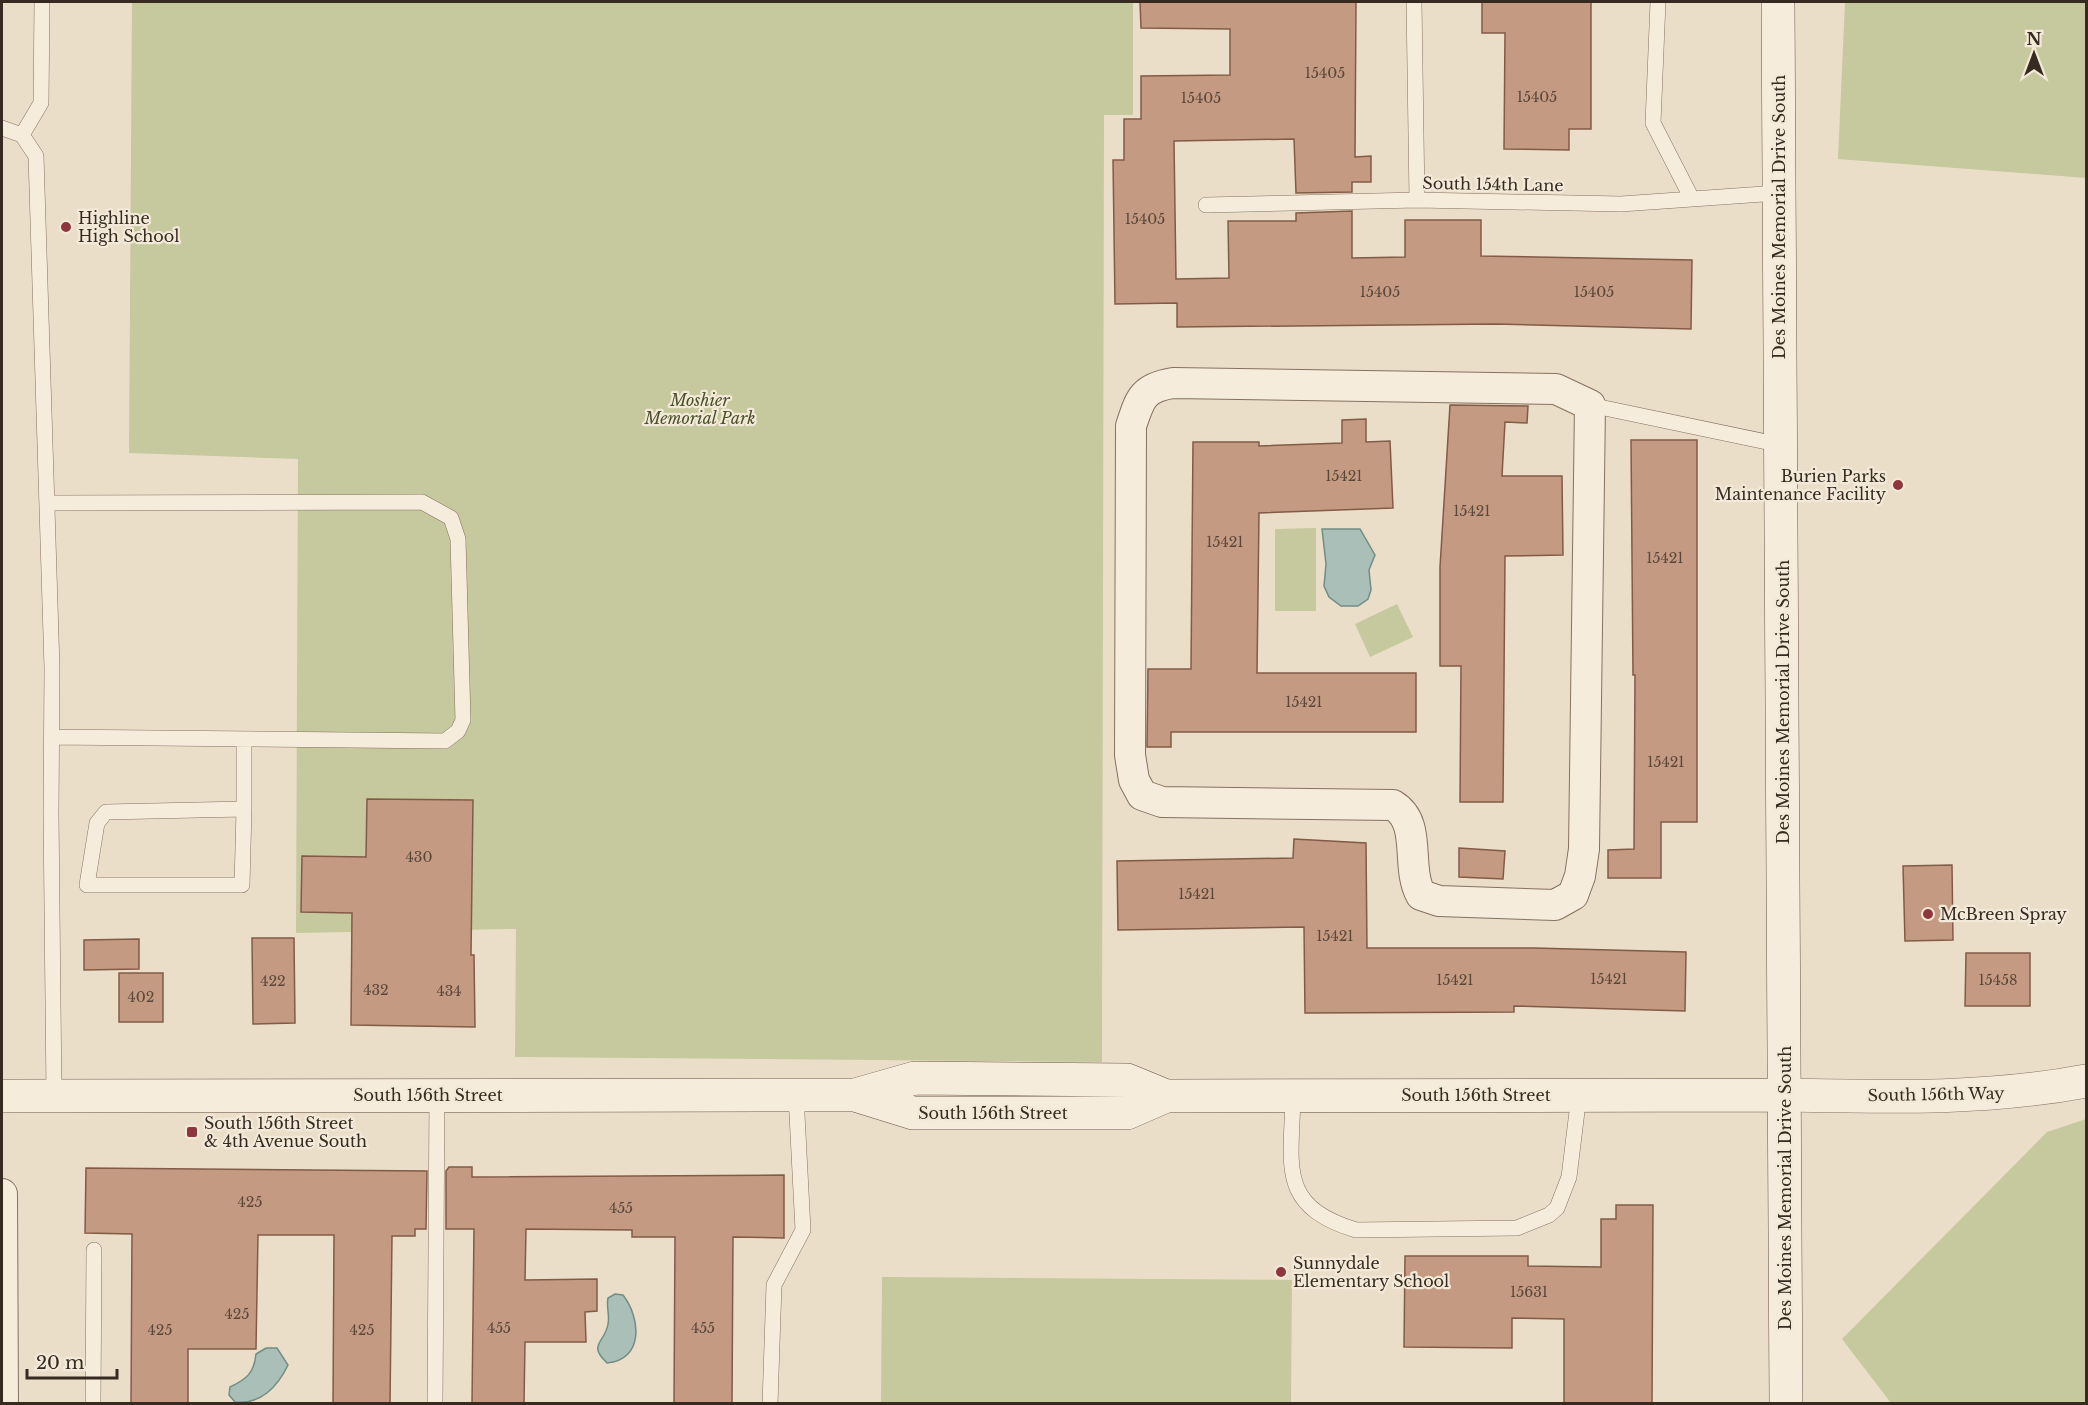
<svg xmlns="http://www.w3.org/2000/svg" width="2088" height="1405" viewBox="0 0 2088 1405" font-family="'Libre Baskerville',serif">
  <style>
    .green { fill: #c6c89e }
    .water { fill: #a9bfb7; stroke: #718d84; stroke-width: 1.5 }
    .building { fill: #c59a83; stroke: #825b47; stroke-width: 1.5 }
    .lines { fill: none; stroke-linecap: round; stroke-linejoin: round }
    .service-casing { stroke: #85715f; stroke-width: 16 }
    .minor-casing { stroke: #85715f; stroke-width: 32 }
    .tertiary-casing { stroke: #85715f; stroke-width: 34 }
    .secondary-casing { stroke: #675242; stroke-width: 34 }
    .service { stroke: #f6ecdc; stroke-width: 15 }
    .minor { stroke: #f6ecdc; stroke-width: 30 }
    .tertiary { stroke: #f6ecdc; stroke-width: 33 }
    .secondary { stroke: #f6ecdc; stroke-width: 33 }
    .poi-dot { fill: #8f353c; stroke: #f3e9d8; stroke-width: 2 }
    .labels { text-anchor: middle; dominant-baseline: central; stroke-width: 4.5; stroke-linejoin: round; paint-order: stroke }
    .number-label { font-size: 14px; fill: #5a473a }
    .street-label { font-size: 16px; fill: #372b21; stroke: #f3e9d8 }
    .poi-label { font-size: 16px; fill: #372b21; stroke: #f3e9d8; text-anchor: start }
    .park-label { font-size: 16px; font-style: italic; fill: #4a522a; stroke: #f3e9d8 }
  </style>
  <rect width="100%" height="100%" fill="#ebdec9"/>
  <!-- green -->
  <path class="green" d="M 132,2 L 1133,2 L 1133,115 L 1104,115 L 1102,1062 L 515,1057 L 516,929 L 296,933 L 298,459 L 129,453 Z
    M 1845,2 L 2086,2 L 2086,178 L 1838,159 Z
    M 1316,528 L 1316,611 L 1275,611 L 1275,529 Z
    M 1397,604 L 1413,637 L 1370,657 L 1355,624 Z
    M 2086,1119 L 2086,1403 L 1891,1403 L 1842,1339 L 2047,1132 Z
    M 882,1277 L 1292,1280 L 1291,1403 L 881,1403 Z"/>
  <!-- water -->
  <path class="water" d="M 1322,529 L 1360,529 L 1375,555 L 1369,570 L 1371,590 L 1368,599 L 1358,606 L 1341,606 L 1329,597 L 1324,586 L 1326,564 Z
    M 615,1294 L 623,1295 C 641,1318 644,1360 607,1363 C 587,1344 605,1343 608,1324 C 610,1315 606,1307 608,1298 Z
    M 266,1348 L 277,1348 L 288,1365 C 278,1386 261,1405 235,1402 L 229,1395 L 230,1387 C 247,1379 254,1373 256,1354 Z"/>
  <!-- building -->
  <path class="building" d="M 1140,2 L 1356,2 L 1355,157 L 1371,156 L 1371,182 L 1352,182 L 1352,192 L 1296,193 L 1294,139 L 1174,141 L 1176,279 L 1229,278 L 1228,221 L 1296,221 L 1296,213 L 1352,211 L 1352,258 L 1405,257 L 1405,220 L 1481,220 L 1481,256 L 1692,260 L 1691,329 L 1496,324 L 1177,327 L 1177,303 L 1115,304 L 1113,160 L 1124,160 L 1124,119 L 1141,119 L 1141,76 L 1230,75 L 1230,29 L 1141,28 Z
    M 1482,2 L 1591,2 L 1591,129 L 1569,129 L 1569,150 L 1504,149 L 1505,33 L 1482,33 Z
    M 1450,405 L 1528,406 L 1527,423 L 1505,422 L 1502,476 L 1562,476 L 1563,555 L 1505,556 L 1503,802 L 1460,802 L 1461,666 L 1440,666 L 1440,567 Z
    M 1366,419 L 1366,442 L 1390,441 L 1393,508 L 1259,513 L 1257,673 L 1416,673 L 1416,732 L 1171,732 L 1171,747 L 1147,747 L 1148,669 L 1191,669 L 1193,442 L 1259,442 L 1259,446 L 1342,443 L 1342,420 Z
    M 1631,440 L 1697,440 L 1697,822 L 1661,822 L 1661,878 L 1608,878 L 1608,850 L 1634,849 L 1635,675 L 1633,675 Z
    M 367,799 L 473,800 L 471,955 L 474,955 L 475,1027 L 351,1025 L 352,913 L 301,912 L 302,856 L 366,857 Z
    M 1294,839 L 1366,843 L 1367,948 L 1534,948 L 1686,952 L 1685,1011 L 1514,1006 L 1514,1012 L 1305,1013 L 1304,927 L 1118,930 L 1117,861 L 1293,858 Z
    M 1459,848 L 1505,851 L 1503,879 L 1459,877 Z
    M 1952,865 L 1953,940 L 1905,941 L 1903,866 Z
    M 252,938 L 294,938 L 295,1023 L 253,1024 Z
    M 139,939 L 139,969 L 84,970 L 84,940 Z
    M 1966,953 L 2030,953 L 2030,1006 L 1965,1006 Z
    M 119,973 L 163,973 L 163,1022 L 119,1022 Z
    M 449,1167 L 472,1167 L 472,1177 L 784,1175 L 784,1238 L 733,1237 L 732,1404 L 674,1404 L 675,1237 L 632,1237 L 632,1230 L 526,1229 L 525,1280 L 597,1279 L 597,1311 L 585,1312 L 586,1342 L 525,1342 L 524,1404 L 472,1404 L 474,1229 L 446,1229 L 446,1171 Z
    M 86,1168 L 427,1171 L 426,1229 L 415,1229 L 415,1236 L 392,1236 L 390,1404 L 333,1404 L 334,1235 L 258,1235 L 256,1349 L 188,1349 L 188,1404 L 131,1404 L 132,1234 L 85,1233 Z
    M 1616,1205 L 1653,1205 L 1652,1404 L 1564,1404 L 1564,1319 L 1512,1318 L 1512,1348 L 1404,1347 L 1405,1256 L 1528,1256 L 1528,1266 L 1601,1267 L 1601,1219 L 1616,1219 Z"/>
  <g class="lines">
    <!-- service casing -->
    <g class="service-casing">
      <path id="service" d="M 1414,2 L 1417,200
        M 1658,2 L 1653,123 L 1692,199
        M 2,128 L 22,135 L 36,156 L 52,668 L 51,814 L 54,1095
        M 22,135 L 41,103 L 42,2
        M 1206,205 L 1417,200 L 1621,204 L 1778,193
        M 1590,405 L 1781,445
        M 48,503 L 422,502 L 451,518 L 458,539 L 463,720 L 458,731 L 445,741 L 52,737
        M 244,809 L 242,885 L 87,885 L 97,823 L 106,812 Z
        M 244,809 L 244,740
        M 1293,1095 C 1292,1164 1276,1206 1356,1230 L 1517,1228 L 1549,1215 L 1557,1208 L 1569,1177 L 1579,1095
        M 93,1404 L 94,1250
        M 435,1404 L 437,1095
        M 770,1404 L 774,1285 L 803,1230 L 796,1095"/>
    </g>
    <!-- minor casing -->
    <g class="minor-casing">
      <path id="minor" d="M 1173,383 L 1556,389 L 1590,405 L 1584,849 L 1580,876 L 1573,895 L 1555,905 L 1439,901 L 1421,895 C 1405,866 1423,823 1393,805 L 1162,802 L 1142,795 L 1134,780 L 1130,755 L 1131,426 C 1140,399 1142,388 1173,383 Z
        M 2,1194 L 3,1404"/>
    </g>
    <!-- tertiary casing -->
    <g class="tertiary-casing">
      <path id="tertiary" d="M 1785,1095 C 1887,1097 1986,1100 2086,1081"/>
    </g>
    <!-- secondary casing -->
    <g class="secondary-casing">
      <path id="secondary" d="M 1778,2 L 1786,1404
        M 855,1095 L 913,1113 L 1127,1113 L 1166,1096 L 1785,1095
        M 2,1096 L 855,1095 L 915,1078 L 1127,1080 L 1166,1096"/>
    </g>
    <!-- service -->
    <use href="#service" class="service"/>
    <!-- minor -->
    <use href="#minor" class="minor"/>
    <!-- tertiary -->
    <use href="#tertiary" class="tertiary"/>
    <!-- secondary -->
    <use href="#secondary" class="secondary"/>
  </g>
  <!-- markers -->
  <g class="poi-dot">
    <circle cx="66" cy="227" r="6"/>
    <circle cx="1898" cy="485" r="6"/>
    <circle cx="1928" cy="914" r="6"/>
    <rect x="186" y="1126" width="12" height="12" rx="3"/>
    <circle cx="1281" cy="1272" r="6"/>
  </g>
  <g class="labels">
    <!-- number labels -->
    <g class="number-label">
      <text x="1325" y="73">15405</text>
      <text x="1537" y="97">15405</text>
      <text x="1201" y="98">15405</text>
      <text x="1145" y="219">15405</text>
      <text x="1380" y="292">15405</text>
      <text x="1594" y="292">15405</text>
      <text x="1344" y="476">15421</text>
      <text x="1472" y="511">15421</text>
      <text x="1225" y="542">15421</text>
      <text x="1665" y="558">15421</text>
      <text x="1304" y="702">15421</text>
      <text x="1666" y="762">15421</text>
      <text x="419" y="857">430</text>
      <text x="1197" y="894">15421</text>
      <text x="1335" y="936">15421</text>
      <text x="1609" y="979">15421</text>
      <text x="1455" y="980">15421</text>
      <text x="1998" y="980">15458</text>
      <text x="273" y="981">422</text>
      <text x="376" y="990">432</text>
      <text x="449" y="991">434</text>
      <text x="141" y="997">402</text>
      <text x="250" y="1202">425</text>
      <text x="621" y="1208">455</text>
      <text x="1529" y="1292">15631</text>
      <text x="237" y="1314">425</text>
      <text x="499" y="1328">455</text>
      <text x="703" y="1328">455</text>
      <text x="160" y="1330">425</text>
      <text x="362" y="1330">425</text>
    </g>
    <!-- street labels -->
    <g class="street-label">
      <text transform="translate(1493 184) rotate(1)">South 154th Lane</text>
      <text transform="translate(1779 217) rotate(-90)">Des Moines Memorial Drive South</text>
      <text transform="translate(1783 702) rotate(-90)">Des Moines Memorial Drive South</text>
      <text transform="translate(1936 1094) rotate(-1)">South 156th Way</text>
      <text x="428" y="1095">South 156th Street</text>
      <text x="1476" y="1095">South 156th Street</text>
      <text x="993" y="1113">South 156th Street</text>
      <text transform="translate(1785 1188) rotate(-90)">Des Moines Memorial Drive South</text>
    </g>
    <!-- poi labels -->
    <g class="poi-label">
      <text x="78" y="218">Highline<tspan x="78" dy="18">High School</tspan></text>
      <text x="1886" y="476" text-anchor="end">Burien Parks<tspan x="1886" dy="18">Maintenance Facility</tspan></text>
      <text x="1940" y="914">McBreen Spray</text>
      <text x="204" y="1123">South 156th Street<tspan x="204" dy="18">&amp; 4th Avenue South</tspan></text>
      <text x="1293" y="1263">Sunnydale<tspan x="1293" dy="18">Elementary School</tspan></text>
    </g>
    <!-- park labels -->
    <g class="park-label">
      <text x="700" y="400">Moshier<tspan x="700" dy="18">Memorial Park</tspan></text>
    </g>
  </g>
  <!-- border -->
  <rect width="2088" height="1405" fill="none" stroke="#372b21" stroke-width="6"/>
  <!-- north arrow -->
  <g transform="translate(2034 54)" stroke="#f3e9d8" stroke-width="4.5" paint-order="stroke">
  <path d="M0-4.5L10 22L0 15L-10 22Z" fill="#372b21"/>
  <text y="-9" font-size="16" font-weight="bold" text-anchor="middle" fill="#372b21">N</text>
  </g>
  <!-- scale -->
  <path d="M27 1369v9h90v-9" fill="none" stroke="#372b21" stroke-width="3"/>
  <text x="36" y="1369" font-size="18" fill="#372b21" stroke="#f3e9d8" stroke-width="4.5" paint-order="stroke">20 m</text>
</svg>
